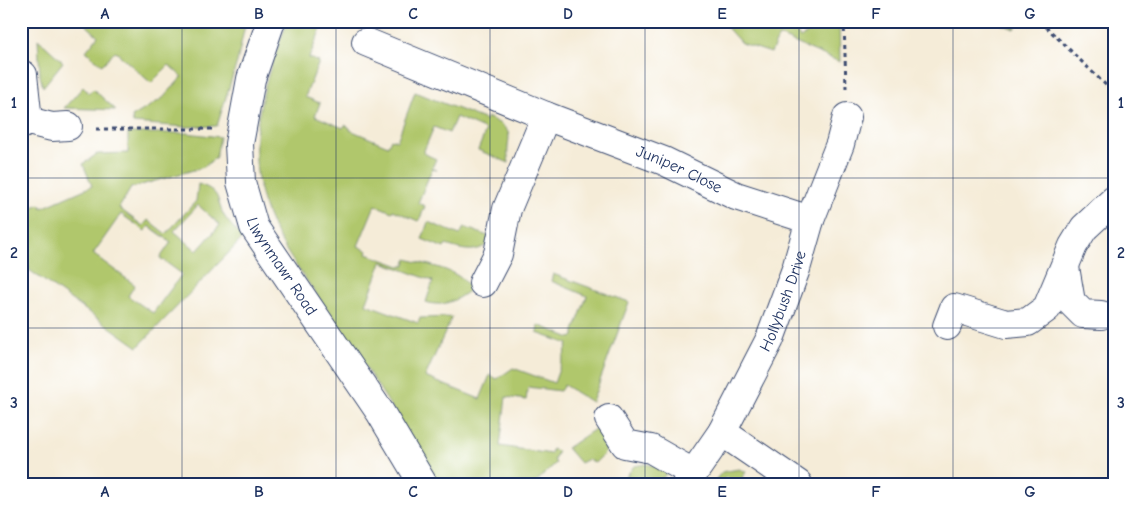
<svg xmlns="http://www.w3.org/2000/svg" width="1135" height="505" viewBox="0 0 1135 505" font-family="'Comic Neue',sans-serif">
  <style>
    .green { fill: #b0c76c; stroke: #667b65; fill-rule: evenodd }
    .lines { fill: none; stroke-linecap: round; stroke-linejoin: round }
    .minor-casing { stroke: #3c4b70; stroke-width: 30 }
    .tertiary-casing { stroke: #3c4b70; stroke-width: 30 }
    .path { stroke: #3c4b70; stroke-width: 3; stroke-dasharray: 4 4; stroke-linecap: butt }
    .minor { stroke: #fff; stroke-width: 28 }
    .tertiary { stroke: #fff; stroke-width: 28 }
    .grid { fill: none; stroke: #1b2f5e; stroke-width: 1; stroke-opacity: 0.55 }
    .labels { text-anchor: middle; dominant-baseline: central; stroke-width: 5; stroke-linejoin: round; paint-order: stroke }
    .street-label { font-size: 16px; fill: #1b2f5e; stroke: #fff }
    .neatline { fill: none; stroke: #1b2f5e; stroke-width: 2 }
    .grid-label { font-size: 16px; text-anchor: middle; font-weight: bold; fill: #1b2f5e }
  </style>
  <rect width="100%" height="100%" fill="#fff"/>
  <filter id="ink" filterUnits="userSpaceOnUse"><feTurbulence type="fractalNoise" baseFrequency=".02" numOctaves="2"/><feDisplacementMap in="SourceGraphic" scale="10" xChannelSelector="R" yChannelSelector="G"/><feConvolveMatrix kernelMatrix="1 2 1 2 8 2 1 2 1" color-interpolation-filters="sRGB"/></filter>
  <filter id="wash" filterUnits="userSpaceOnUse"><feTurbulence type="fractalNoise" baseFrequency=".0096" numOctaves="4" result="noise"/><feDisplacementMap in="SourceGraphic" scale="20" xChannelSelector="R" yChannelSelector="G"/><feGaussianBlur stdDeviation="1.12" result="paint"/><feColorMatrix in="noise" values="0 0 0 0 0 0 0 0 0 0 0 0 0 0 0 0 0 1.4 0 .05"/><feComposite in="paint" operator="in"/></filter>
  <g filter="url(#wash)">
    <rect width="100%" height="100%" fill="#f5ecd8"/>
    <!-- green -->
    <path class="green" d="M 82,21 L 246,21 L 237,62 L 217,126 L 186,127 L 133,123 L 132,117 L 163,98 L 182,77 L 169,65 L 151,83 L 115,51 L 102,65 L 86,51 L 98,36 Z
      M 288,21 L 324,21 L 309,58 L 319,62 L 305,97 L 320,103 L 315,116 L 343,128 L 345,125 L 350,128 L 350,130 L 388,146 L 391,139 L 397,141 L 415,92 L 486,120 L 487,117 C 522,133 503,137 509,163 L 478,150 L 486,130 L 456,117 L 449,133 L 434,127 L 423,153 L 436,159 L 432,168 L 437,170 L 432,169 L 418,203 L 425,206 L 420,219 L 418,221 L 393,210 L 392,212 L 375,205 L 358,246 L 368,251 L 367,254 L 400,266 L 404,266 L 407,259 C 425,265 463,269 470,290 C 456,300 444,308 426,302 L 433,281 L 382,262 L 366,304 L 418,323 L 420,318 L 452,317 L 425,377 L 480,399 L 490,375 L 497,379 L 513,368 L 554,383 L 568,344 L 537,333 L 538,325 L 571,338 L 574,336 L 574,331 L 587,296 L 551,281 L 553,274 L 629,302 L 592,402 L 564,385 L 560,391 L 528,387 L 526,400 L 506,397 L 500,446 L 551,454 L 552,449 L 558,451 L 554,460 L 556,463 L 534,484 L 438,484 C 406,429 372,376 337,324 C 307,278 266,235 258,179 C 249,126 268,69 288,21 Z
      M 721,21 L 776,21 L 780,27 L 791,21 L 800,38 L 831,21 L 839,21 L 840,62 L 779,36 L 771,53 L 741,43 Z
      M 993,21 L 1019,21 L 1015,29 Z
      M 38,39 L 63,62 L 43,87 L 40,76 Z
      M 83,87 L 89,93 L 93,89 L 116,110 L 64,108 Z
      M 128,133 L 186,133 L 220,137 L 216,157 L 204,167 L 131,188 L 119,208 L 143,226 L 148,220 L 166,234 L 196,201 L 198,184 C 225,192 214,203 227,220 C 232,227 238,231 242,239 L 138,347 L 29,270 L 28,262 L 21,264 L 21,225 L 27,223 L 22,211 L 40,204 L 42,208 L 92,186 L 83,164 L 97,154 L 128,153 ZM 198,205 L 220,225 L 197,251 L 174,231 ZM 121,214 L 145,231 L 149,226 L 171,242 L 160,258 L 182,274 L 153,313 L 128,296 L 135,285 L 93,254 Z
      M 428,222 L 460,235 L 464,227 L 493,238 C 480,255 465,251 446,245 L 444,248 L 422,239 Z
      M 598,427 L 609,438 L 605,453 L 595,463 L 588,459 L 580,463 L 567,448 Z
      M 646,464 L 669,470 L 658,484 L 620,484 L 634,466 Z
      M 739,469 L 746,472 L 738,484 L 725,477 L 720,484 L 712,484 L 722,472 Z"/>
  </g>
  <g filter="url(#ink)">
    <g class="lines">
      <!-- minor casing -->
      <g class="minor-casing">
        <g id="minor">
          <path id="s1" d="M 366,42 L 546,116 L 664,161 L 736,196 L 810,220"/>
          <path d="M 23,75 L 28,121"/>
          <path d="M 21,125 L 28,121 L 52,127 L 68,126"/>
          <path d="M 1065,267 L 1071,302 L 1083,314 L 1101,315"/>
          <path d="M 483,283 L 498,254 L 507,209 L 546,116"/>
          <path d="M 947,326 L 954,308 L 1006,324 L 1028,322 L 1047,308 L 1073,246 L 1084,228 L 1114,200"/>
          <path d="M 609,419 L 625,444 L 651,449 L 693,473"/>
          <path d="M 722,432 L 798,484"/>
          <path id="s2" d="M 686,484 L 722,432 L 770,339 L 796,269 L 810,220 L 840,144 L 847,117"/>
        </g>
      </g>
      <!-- tertiary casing -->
      <g class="tertiary-casing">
        <g id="tertiary">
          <path id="s3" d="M 271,21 L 251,79 L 239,144 L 241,182 L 254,227 L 380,412 L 423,484"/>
        </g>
      </g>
      <!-- path -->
      <path class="path" d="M 337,21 L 343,26
        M 844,21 L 846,88
        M 1040,21 L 1114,93
        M 96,129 L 212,129"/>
      <!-- minor -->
      <use href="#minor" class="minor"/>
      <!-- tertiary -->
      <use href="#tertiary" class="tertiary"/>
    </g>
  </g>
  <!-- grid -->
  <path class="grid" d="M 182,21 L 182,484M 336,21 L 336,484M 490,21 L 490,484M 645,21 L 645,484M 799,21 L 799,484M 953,21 L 953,484M 21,178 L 1114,178M 21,328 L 1114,328"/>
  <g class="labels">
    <!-- street labels -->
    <g class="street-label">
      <text stroke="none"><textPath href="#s1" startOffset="338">Juniper Close</textPath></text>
      <text stroke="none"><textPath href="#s3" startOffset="260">Llwynmawr Road</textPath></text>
      <text stroke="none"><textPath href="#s2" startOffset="208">Hollybush Drive</textPath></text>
    </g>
  </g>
  <!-- margin -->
  <rect width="1135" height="505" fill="none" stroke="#fff" stroke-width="55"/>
  <rect x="28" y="28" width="1080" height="450" class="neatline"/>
  <g class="grid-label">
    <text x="105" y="19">A</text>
    <text x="259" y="19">B</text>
    <text x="413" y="19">C</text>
    <text x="568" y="19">D</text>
    <text x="722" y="19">E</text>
    <text x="876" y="19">F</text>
    <text x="1030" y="19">G</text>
    <text x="14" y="108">1</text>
    <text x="1121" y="108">1</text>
    <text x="14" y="258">2</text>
    <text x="1121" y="258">2</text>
    <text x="14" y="408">3</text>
    <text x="1121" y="408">3</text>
    <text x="105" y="497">A</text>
    <text x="259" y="497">B</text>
    <text x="413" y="497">C</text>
    <text x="568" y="497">D</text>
    <text x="722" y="497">E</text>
    <text x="876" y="497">F</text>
    <text x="1030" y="497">G</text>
  </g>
</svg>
